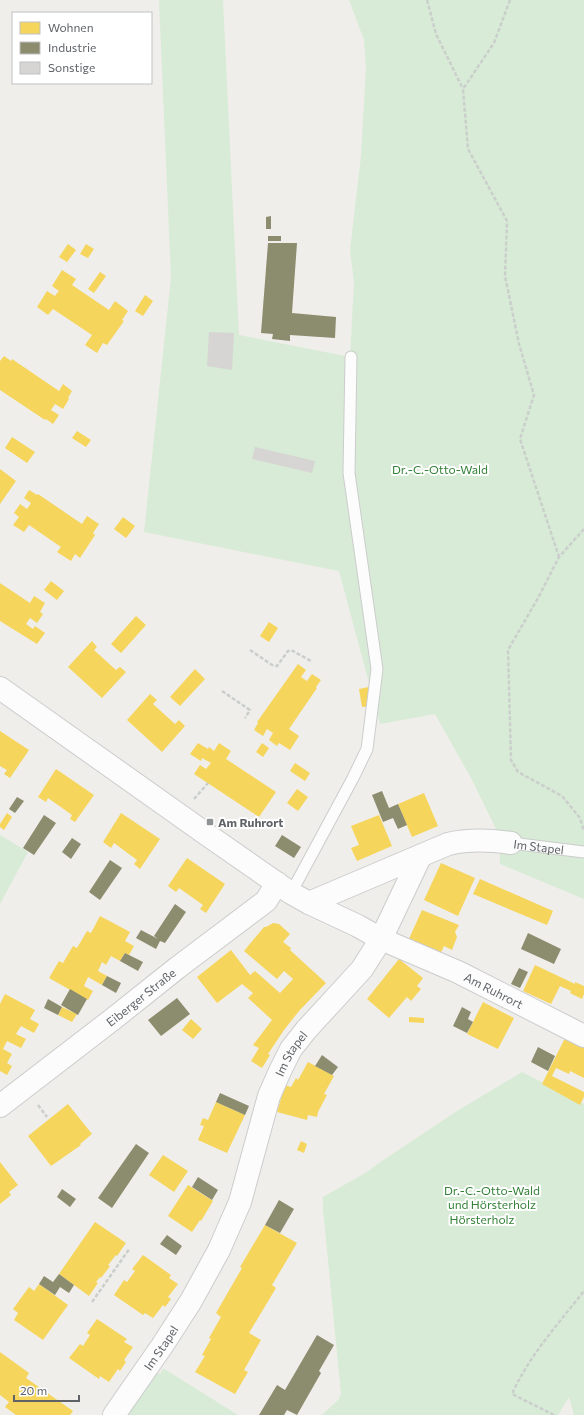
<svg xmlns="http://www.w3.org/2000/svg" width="584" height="1415" viewBox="0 0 584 1415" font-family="Commissioner,sans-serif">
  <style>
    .green { fill: #d8ebd6 }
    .homes { fill: #f6d55c }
    .industry { fill: #8c8c6e }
    .building { fill: #d6d5d3 }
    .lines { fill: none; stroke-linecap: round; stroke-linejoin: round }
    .lane-casing { stroke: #cbcccc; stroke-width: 13 }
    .street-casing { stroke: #cbcccc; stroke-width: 24 }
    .path { stroke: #cacfcc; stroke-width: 2.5; stroke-dasharray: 4 2; stroke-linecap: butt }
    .lane { stroke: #fdfcfc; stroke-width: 11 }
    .street { stroke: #fdfcfc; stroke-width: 22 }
    .poi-dot { fill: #919496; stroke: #fff; stroke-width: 1.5 }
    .labels { text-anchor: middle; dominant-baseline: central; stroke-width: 4; stroke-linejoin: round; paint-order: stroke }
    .park-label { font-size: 12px; fill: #348238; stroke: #fff }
    .poi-label { font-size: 12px; font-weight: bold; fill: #5f6368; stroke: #fff; text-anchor: start }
    .street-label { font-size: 12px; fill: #5f6368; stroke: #fff }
  </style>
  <rect width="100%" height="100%" fill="#efeeea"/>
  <!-- green -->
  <path class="green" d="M 159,0 L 223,0 L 239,335 L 350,357 L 354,283 L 350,250 L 361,156 L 366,68 L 364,40 L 349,0 L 584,0 L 584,899 L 500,864 L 499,835 L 471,778 L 435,714 L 380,724 L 339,571 L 144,532 L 171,278 Z
    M 0,835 L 28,852 L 0,904 Z
    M 522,1072 L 584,1104 L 584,1415 L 574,1415 L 569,1397 L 558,1415 L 322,1415 L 338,1400 L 341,1394 L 323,1209 L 323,1197 L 367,1172 L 379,1163 L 457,1111 Z
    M 163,1369 L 166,1370 L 238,1415 L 124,1415 L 155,1372 L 160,1374 Z"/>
  <!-- homes -->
  <path class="homes" d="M 68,244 L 76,250 L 67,262 L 59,257 Z
    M 86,244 L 94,249 L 88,258 L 80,254 Z
    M 62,270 L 76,279 L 72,285 L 109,310 L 115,301 L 128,311 L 122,320 L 124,321 L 107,345 L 103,343 L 97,353 L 85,345 L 92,335 L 53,309 L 48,315 L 37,307 L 47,291 L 55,296 L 57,293 L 59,291 L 52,286 Z
    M 100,272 L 106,276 L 94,293 L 88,289 Z
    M 145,295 L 153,301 L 143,316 L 135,311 Z
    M 4,356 L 11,361 L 12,359 L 59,391 L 63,384 L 72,391 L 68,398 L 69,399 L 63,409 L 55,404 L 51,410 L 59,415 L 53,424 L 46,419 L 45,420 L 0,390 L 0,361 Z
    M 77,431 L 91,440 L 86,447 L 72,438 Z
    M 12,437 L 35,452 L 27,463 L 5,448 Z
    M 0,469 L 16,481 L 0,504 Z
    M 29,490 L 37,495 L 38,494 L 82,524 L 87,516 L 99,524 L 93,533 L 95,535 L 80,558 L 75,554 L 71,561 L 57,552 L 61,547 L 29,525 L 24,532 L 13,525 L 19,517 L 14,513 L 20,504 L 27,509 L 31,503 L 24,498 Z
    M 123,517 L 135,526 L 126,538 L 114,529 Z
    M 51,581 L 64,591 L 57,600 L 44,590 Z
    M 0,583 L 30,603 L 34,596 L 45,603 L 40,612 L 43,614 L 37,623 L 30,618 L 26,624 L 33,629 L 35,626 L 45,633 L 37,644 L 0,621 Z
    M 136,616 L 146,625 L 121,653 L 111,644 Z
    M 269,622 L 278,628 L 269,642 L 260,636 Z
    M 92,641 L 97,647 L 94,650 L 116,670 L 120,667 L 126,672 L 102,698 L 68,667 Z
    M 298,664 L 306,670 L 301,677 L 307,681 L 312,674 L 321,680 L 316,687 L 317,688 L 289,729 L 299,736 L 290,750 L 279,743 L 277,746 L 269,740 L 273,733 L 267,729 L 263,736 L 254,730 L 258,723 L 257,722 Z
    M 195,669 L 205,679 L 180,706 L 170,697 Z
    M 369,687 L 371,706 L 362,707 L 359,689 Z
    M 150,694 L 157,700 L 153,704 L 175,724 L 179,720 L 185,726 L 162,752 L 127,720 Z
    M 0,731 L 29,750 L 10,778 L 4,774 L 7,770 L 0,766 Z
    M 198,743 L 208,749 L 209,747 L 214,751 L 219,743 L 231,751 L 226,759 L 276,792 L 259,817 L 194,774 L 200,765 L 206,769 L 211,763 L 202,758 L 201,761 L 190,754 Z
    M 262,743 L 269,748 L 263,757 L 256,752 Z
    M 295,763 L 310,773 L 305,781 L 290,771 Z
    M 56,769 L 94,795 L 75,822 L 70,819 L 72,815 L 48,798 L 46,802 L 38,797 Z
    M 297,789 L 308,797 L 298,811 L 287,803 Z
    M 424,793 L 438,826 L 412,837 L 398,804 Z
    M 7,813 L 12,817 L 4,830 L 0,827 L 0,824 Z
    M 121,813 L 160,839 L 140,869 L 134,864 L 137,860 L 114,843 L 111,848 L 103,842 Z
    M 379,815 L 392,846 L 357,861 L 351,848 L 359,845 L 351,826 Z
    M 187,858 L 225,884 L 206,913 L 200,909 L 203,905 L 179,888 L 176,892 L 168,886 Z
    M 441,863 L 475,878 L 458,916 L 424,900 Z
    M 480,879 L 553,911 L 547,925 L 473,894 Z
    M 422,910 L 459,925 L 455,932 L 457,937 L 452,950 L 444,946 L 440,955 L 408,941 Z
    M 100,916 L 130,932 L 125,941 L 134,946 L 129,955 L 125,953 L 120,961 L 111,956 L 106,965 L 102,962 L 98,971 L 107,976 L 102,985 L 88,977 L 84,986 L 93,991 L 88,1000 L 49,978 L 59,961 L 63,963 L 73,946 L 77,948 L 87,931 L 91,933 Z
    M 273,923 L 279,924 L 290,934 L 283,942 L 291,948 L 290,950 L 326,983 L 299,1011 L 284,1030 L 268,1054 L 270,1055 L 262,1068 L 251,1061 L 259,1048 L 253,1045 L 272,1020 L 248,998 L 253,993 L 242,984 L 217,1003 L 197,977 L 231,950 L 250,975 L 255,971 L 280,993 L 293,979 L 284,971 L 277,979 L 244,951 L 264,927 L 266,927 Z
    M 399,959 L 423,978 L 417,986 L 421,989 L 411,1001 L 407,997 L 389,1018 L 367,999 Z
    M 535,965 L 575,984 L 575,982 L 584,986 L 584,994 L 582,999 L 570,993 L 571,991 L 560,986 L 551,1004 L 523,991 Z
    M 5,994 L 35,1010 L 30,1019 L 39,1024 L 34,1033 L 21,1026 L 16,1034 L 26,1039 L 21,1048 L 7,1041 L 3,1049 L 12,1054 L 7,1063 L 12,1066 L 7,1075 L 0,1071 L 0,1004 Z
    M 483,1002 L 514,1018 L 498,1049 L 467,1034 Z
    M 62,1007 L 77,1014 L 72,1022 L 58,1015 Z
    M 409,1017 L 424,1018 L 424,1023 L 409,1022 Z
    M 191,1019 L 202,1029 L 193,1039 L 182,1030 Z
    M 569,1038 L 584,1045 L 584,1078 L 570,1071 L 569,1074 L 556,1068 L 552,1076 L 584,1092 L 584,1097 L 580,1105 L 542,1084 L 564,1040 Z
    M 308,1062 L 334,1076 L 324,1094 L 327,1095 L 318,1112 L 317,1117 L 308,1115 L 307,1120 L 277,1112 L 285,1085 L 291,1087 L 296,1078 L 298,1080 Z
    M 216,1102 L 245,1115 L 227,1153 L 198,1140 L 204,1126 L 200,1125 L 203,1118 L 208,1120 Z
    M 68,1104 L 92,1134 L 80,1144 L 81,1145 L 51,1166 L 28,1136 Z
    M 301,1141 L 307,1144 L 304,1153 L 297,1150 Z
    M 163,1155 L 188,1171 L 174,1192 L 149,1175 Z
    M 0,1162 L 18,1185 L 9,1192 L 11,1195 L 0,1204 Z
    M 188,1185 L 213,1201 L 201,1221 L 200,1220 L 192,1232 L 168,1216 Z
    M 95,1222 L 126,1243 L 117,1256 L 116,1255 L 108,1265 L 110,1266 L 101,1278 L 100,1277 L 96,1282 L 98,1283 L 89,1296 L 59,1274 Z
    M 265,1225 L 297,1243 L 272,1285 L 276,1288 L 249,1333 L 261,1340 L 244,1370 L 248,1372 L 235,1394 L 195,1372 L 205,1356 L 202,1355 L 211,1339 L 209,1338 L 221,1317 L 216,1313 L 242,1268 L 240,1267 Z
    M 143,1255 L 171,1275 L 169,1278 L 178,1284 L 168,1297 L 171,1299 L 165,1307 L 163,1305 L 153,1318 L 145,1313 L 143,1315 L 114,1295 L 124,1280 L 127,1282 L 135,1271 L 132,1269 Z
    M 39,1284 L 68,1305 L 43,1340 L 14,1320 L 18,1313 L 13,1309 L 29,1287 L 34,1291 Z
    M 97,1319 L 127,1339 L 124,1342 L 133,1347 L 124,1360 L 126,1362 L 120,1371 L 118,1369 L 109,1382 L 100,1376 L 99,1379 L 69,1358 L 80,1344 L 83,1346 L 90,1335 L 87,1333 Z
    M 0,1352 L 29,1373 L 26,1378 L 73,1411 L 70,1415 L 16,1415 L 5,1407 L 9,1402 L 0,1395 Z"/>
  <!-- industry -->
  <path class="industry" d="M 271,216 L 271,229 L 266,229 L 266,217 Z
    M 268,236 L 281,236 L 281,241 L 268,241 Z
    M 268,243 L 297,243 L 292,313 L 336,317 L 335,338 L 290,335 L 290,341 L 272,339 L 273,334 L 261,333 Z
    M 382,791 L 389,808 L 398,804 L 407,825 L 398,829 L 393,818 L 383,822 L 372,795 Z
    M 17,797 L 24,801 L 15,813 L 9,809 Z
    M 44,815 L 56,823 L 34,855 L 23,848 Z
    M 282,835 L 301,847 L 294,858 L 275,846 Z
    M 72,838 L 81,844 L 71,859 L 62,852 Z
    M 110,860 L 122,868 L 100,900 L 89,892 Z
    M 175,904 L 186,912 L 165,943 L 160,941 L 156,949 L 136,938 L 141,930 L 158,939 L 154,936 Z
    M 528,933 L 561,949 L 554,964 L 521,949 Z
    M 125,953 L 143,962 L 138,971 L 120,961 Z
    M 519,968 L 528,972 L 520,988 L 511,984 Z
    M 107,976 L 121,983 L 116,993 L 102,985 Z
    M 70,989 L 87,999 L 78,1015 L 61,1005 Z
    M 177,998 L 190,1014 L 161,1036 L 148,1020 Z
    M 48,999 L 62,1007 L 58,1015 L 44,1008 Z
    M 462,1007 L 471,1012 L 468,1019 L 473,1022 L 467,1033 L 453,1026 Z
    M 538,1047 L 555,1056 L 548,1071 L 531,1062 Z
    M 322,1055 L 338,1067 L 332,1075 L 315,1066 Z
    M 220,1093 L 249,1106 L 245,1115 L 216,1102 Z
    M 136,1144 L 149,1153 L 112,1208 L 98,1198 Z
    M 198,1177 L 218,1190 L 212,1200 L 192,1187 Z
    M 62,1189 L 76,1199 L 70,1207 L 57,1197 Z
    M 279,1200 L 294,1209 L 280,1233 L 265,1225 Z
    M 167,1235 L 182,1246 L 176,1255 L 160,1244 Z
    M 59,1274 L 74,1285 L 69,1293 L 60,1287 L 55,1295 L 39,1284 L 44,1276 L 53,1282 Z
    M 317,1335 L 334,1345 L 319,1371 L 321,1373 L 297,1415 L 287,1410 L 284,1415 L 259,1415 L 277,1385 L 285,1390 Z"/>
  <!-- building -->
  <path class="building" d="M 209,332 L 234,333 L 232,370 L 207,366 Z
    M 255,447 L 315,461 L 312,473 L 252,459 Z"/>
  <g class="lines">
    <!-- lane casing -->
    <g class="lane-casing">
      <g id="lane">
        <path id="s1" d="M 511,843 L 584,852"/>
        <path d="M 291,893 L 353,778 L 367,749 L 377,669 L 349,473 L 351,357"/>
      </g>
    </g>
    <!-- street casing -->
    <g class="street-casing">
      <g id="street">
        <path id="s2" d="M 0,688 L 209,836 L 291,893 L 309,903 L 358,926 L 381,939 L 458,972 L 584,1036"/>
        <path d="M 309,903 L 448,844 C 468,839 490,840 511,843"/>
        <path id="s3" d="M 0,1106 L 113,1019 L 177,968 L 266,901 L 277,883"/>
        <path id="s4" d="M 114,1415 L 162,1346 L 191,1301 L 219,1250 L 240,1202 L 269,1096 L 280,1071 L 291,1049 L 306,1030 L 362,969 L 381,939 L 420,857"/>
      </g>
    </g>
    <!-- path -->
    <path class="path" d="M 427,0 L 436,34 L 463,89
      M 510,0 L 494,43 L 463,89 L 468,149 L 507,221 L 505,276 L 519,344 L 534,395 L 520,439 L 559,557
      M 584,529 L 559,557 L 538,598 L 508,650 L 511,760 L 518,772 L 562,796 L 580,818 L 584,831
      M 250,650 L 272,665 L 277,666 L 288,651 L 291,650 L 311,661
      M 222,691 L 250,710 L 245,718
      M 194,799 L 208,783
      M 38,1105 L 47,1117
      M 92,1302 L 130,1248
      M 554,1415 L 512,1394 C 529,1356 558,1324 584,1291"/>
    <!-- lane -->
    <use href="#lane" class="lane"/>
    <!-- street -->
    <use href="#street" class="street"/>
  </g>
  <!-- markers -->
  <rect class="poi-dot" x="206" y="818" width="8" height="8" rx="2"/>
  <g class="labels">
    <!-- park labels -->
    <g class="park-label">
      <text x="440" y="469">Dr.-C.-Otto-Wald</text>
      <text x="492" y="1190">Dr.-C.-Otto-Wald<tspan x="492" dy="14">und Hörsterholz</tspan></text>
      <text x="482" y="1219">Hörsterholz</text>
    </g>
    <!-- poi labels -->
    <g class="poi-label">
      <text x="218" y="822">Am Ruhrort</text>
    </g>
    <!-- street labels -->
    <g class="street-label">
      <text stroke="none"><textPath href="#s1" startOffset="28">Im Stapel</textPath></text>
      <text stroke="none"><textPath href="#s2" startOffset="581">Am Ruhrort</textPath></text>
      <text stroke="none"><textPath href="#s3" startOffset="178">Eiberger Straße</textPath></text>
      <text stroke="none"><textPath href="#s4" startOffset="406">Im Stapel</textPath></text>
      <text stroke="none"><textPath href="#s4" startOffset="82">Im Stapel</textPath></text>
    </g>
  </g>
  <!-- legend -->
  <rect x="12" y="12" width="140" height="72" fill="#ffffff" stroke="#bfc1c3"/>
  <rect x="20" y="22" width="20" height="12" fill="#f6d55c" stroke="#bfc1c3"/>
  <text x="48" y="32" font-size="12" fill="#5f6368">Wohnen</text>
  <rect x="20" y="42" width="20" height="12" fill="#8c8c6e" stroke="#bfc1c3"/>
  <text x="48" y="52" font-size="12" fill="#5f6368">Industrie</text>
  <rect x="20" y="62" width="20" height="12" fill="#d6d5d3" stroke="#bfc1c3"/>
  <text x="48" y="72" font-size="12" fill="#5f6368">Sonstige</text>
  <!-- scale -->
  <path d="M14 1395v6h65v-6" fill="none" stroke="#5f6368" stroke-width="2"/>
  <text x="20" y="1395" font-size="12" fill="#5f6368" stroke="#ffffff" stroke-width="3" paint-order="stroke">20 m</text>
</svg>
